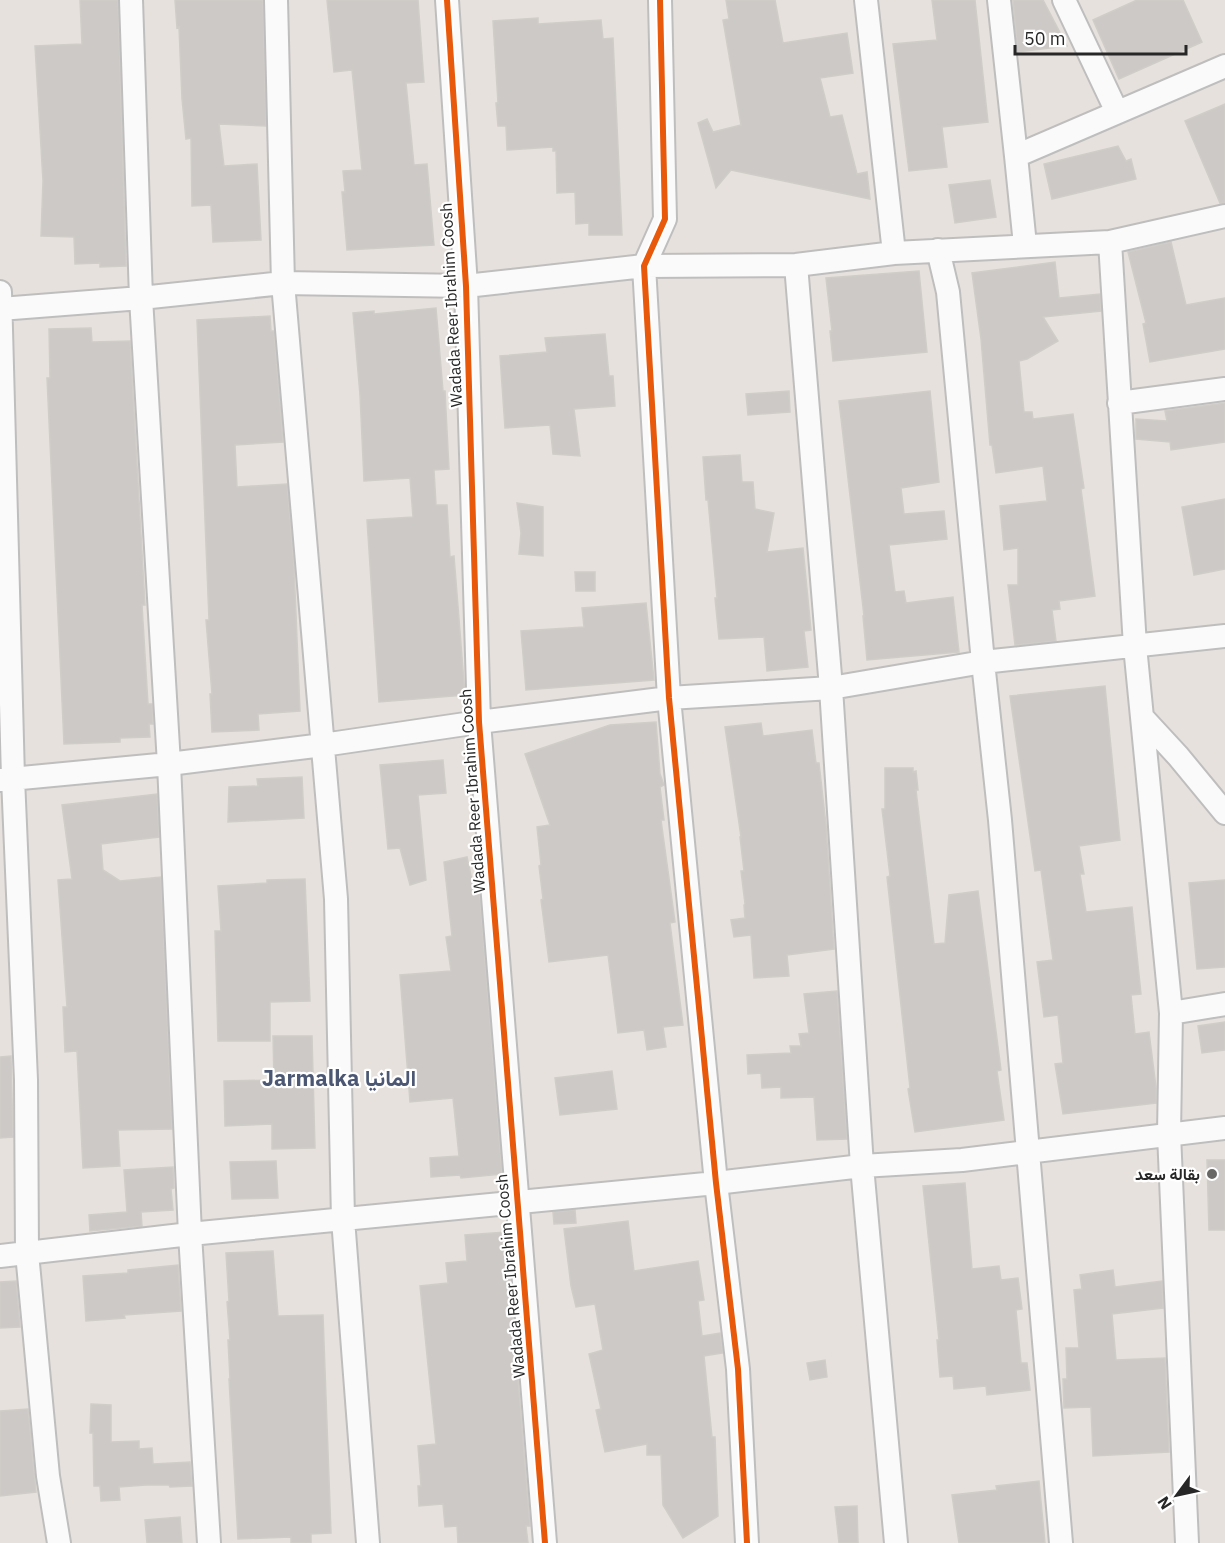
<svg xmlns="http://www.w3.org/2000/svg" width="1225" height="1543" viewBox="0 0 1225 1543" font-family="'IBM Plex Sans',Vazirmatn,sans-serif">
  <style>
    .building { fill: #ccc9c6; stroke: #d0cdc9; stroke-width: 1.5 }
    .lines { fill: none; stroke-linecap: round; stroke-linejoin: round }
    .street-casing { stroke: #bfbebe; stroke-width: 26 }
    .street { stroke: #fbfafa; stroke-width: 22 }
    .cycleway-casing { stroke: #fff; stroke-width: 10 }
    .cycleway { stroke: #e8590c; stroke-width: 6 }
    .poi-dot { fill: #6a6866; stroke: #fff; stroke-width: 2 }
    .labels { text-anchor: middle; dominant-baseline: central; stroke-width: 4.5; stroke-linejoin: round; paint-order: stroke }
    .street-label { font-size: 16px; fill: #272727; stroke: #fff }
    .poi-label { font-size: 16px; font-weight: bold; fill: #272727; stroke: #fff; text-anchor: end }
    .district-label { font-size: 22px; font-weight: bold; fill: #4c5873; stroke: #fff }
  </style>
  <rect width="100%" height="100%" fill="#e6e1dc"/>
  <!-- building -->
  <path class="building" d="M 80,0 L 118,0 L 126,266 L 100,267 L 100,263 L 75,264 L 74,237 L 41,236 L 43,181 L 35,46 L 82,44 Z
    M 175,0 L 263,0 L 266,126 L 219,124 L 224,166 L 257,164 L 261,240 L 213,242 L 211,205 L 192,206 L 191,138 L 186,139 L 182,99 L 179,27 L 177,28 Z
    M 327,0 L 418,0 L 424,82 L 406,83 L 414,165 L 427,164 L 434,245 L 347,250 L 342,192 L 345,192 L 343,171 L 362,170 L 352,70 L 334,72 Z
    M 726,0 L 775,0 L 783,43 L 847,33 L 853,73 L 820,78 L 830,117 L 842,115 L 857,174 L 867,172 L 870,199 L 731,170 L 716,188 L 698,123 L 707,119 L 713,132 L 741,125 L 723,20 L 729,19 Z
    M 932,0 L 975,0 L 988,122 L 942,127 L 947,167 L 909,171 L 893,44 L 937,40 Z
    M 1013,0 L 1043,0 L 1067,46 L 1018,52 Z
    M 1137,0 L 1183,0 L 1202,42 L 1119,79 L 1093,20 Z
    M 538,18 L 538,24 L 601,20 L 603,39 L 613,38 L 622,235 L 589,235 L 589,223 L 576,224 L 575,192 L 557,193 L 556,151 L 553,151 L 553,147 L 507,150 L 506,126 L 498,126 L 496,103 L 498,103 L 493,21 Z
    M 1225,104 L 1225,203 L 1220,203 L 1185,121 Z
    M 1118,146 L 1126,161 L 1131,159 L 1136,179 L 1052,199 L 1044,164 Z
    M 990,180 L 996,217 L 955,223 L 949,185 Z
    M 1171,242 L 1186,305 L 1225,298 L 1225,349 L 1150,362 L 1143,324 L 1146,323 L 1128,252 Z
    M 1055,262 L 1059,298 L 1100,294 L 1101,311 L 1043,317 L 1058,341 L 1027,359 L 1019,361 L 1024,412 L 1032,412 L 1033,419 L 1073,414 L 1084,488 L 1081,489 L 1095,596 L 1059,601 L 1060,609 L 1052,610 L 1056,641 L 1015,645 L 1008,585 L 1018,585 L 1018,548 L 1004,550 L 1000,506 L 1047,501 L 1043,466 L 996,473 L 992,445 L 990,445 L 981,339 L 972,273 Z
    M 919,271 L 927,352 L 833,361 L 830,331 L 832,331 L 826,278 Z
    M 436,308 L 443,391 L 445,391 L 449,469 L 434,470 L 436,505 L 447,505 L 450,557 L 454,556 L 465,695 L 379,702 L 367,520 L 413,517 L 410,478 L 364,481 L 360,395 L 353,313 L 374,311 L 374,314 Z
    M 270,316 L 271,331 L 274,331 L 283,442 L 235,445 L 237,487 L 287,484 L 294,566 L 300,711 L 258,714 L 259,730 L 212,732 L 210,694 L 212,694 L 206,620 L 209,620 L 197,320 Z
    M 91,328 L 92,342 L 130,341 L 145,605 L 142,605 L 148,704 L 152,704 L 153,724 L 149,724 L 150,737 L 120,738 L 120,742 L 64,744 L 47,378 L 50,378 L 49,329 Z
    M 605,334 L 609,376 L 613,376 L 615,406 L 574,409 L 580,456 L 553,454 L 550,425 L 505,428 L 500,356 L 547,352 L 545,338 Z
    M 789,391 L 790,412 L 748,415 L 746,394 Z
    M 930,391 L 939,482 L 901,488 L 904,514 L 944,511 L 947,539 L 889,545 L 895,592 L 904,591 L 906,603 L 953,597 L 959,652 L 867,660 L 863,616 L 864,616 L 839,401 Z
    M 1225,403 L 1225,442 L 1171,450 L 1170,442 L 1136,439 L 1136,419 L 1167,421 L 1165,411 Z
    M 740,455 L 742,482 L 753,482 L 755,509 L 774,513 L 767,552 L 803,548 L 811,630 L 804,631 L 808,667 L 767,671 L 764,637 L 719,639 L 715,598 L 717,598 L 708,500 L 706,500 L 703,457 Z
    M 1225,499 L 1225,569 L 1194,575 L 1182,507 Z
    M 517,503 L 543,507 L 543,556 L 519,554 L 521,533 Z
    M 575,572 L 595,572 L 595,591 L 576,591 Z
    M 646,603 L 654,680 L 526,690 L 521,631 L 584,627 L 582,608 Z
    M 1105,686 L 1120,840 L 1079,846 L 1084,874 L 1080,874 L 1086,912 L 1132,907 L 1141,994 L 1131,995 L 1135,1034 L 1149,1032 L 1156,1087 L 1156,1103 L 1063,1114 L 1055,1064 L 1063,1063 L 1058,1015 L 1044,1017 L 1037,962 L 1053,960 L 1041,870 L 1035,871 L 1010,696 Z
    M 656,722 L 660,774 L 664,785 L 660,787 L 664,820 L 661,820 L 675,922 L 670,923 L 683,1025 L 663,1027 L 666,1047 L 647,1050 L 644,1030 L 618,1033 L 608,955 L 549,962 L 541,900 L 543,899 L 539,866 L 541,865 L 537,827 L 550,825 L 525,754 L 610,725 Z
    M 761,723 L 763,736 L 812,730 L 816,763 L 819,763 L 826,825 L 834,949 L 787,955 L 789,976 L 754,978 L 751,935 L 734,937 L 731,920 L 745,918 L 744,905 L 745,904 L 741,871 L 744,871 L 740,837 L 741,837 L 725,727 Z
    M 443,760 L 446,793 L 418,795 L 426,880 L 410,885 L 400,848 L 388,849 L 380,765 Z
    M 885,768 L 913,768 L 913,772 L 916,771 L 918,790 L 916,790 L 934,944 L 945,943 L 949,895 L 978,891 L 1001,1070 L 997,1071 L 1004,1120 L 915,1132 L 908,1089 L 910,1088 L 887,877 L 890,876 L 882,809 L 885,809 Z
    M 302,777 L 304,818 L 228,822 L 229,787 L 258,786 L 257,779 Z
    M 157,794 L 159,837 L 101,844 L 103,870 L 120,881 L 161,877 L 172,1129 L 118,1130 L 120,1166 L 83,1168 L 77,1051 L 65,1052 L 63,1007 L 67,1007 L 58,880 L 72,879 L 62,805 Z
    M 467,857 L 473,885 L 479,885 L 502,1174 L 461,1178 L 460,1175 L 431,1177 L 430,1158 L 459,1156 L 453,1098 L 410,1102 L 400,975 L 451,971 L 446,937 L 452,936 L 444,862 Z
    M 305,879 L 310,1001 L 270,1002 L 270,1041 L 218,1041 L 215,931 L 221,931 L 218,886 L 267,883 L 267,880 Z
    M 1225,880 L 1225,967 L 1197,969 L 1189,883 Z
    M 837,991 L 847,1139 L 817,1140 L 814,1097 L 781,1098 L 781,1087 L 762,1088 L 761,1073 L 748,1074 L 747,1055 L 791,1053 L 790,1046 L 801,1046 L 799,1034 L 809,1033 L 804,994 Z
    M 1225,1022 L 1225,1050 L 1202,1053 L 1198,1026 Z
    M 273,1036 L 312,1036 L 315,1148 L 272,1149 L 272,1124 L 225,1126 L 224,1081 L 274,1080 Z
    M 11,1056 L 13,1137 L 0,1138 L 0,1057 Z
    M 612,1071 L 617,1109 L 560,1115 L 555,1078 Z
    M 1207,1160 L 1225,1160 L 1225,1230 L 1209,1230 Z
    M 276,1161 L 278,1198 L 232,1199 L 230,1162 Z
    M 173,1167 L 174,1188 L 171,1189 L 173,1210 L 141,1212 L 142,1226 L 90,1231 L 89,1215 L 127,1212 L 124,1170 Z
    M 965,1183 L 972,1269 L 999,1266 L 1001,1280 L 1018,1278 L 1022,1309 L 1016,1310 L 1021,1363 L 1027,1363 L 1030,1390 L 987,1395 L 986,1386 L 954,1389 L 953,1376 L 940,1377 L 937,1340 L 939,1340 L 923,1186 Z
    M 575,1210 L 576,1223 L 554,1224 L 553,1212 Z
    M 628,1221 L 634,1271 L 698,1261 L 704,1300 L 698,1301 L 702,1336 L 720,1333 L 723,1353 L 704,1356 L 712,1437 L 715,1437 L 718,1516 L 683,1538 L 663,1505 L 661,1455 L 647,1455 L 647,1444 L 605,1452 L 596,1410 L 601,1409 L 589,1354 L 603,1350 L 595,1304 L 576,1307 L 571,1286 L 564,1229 Z
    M 506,1232 L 530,1526 L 526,1526 L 528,1543 L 458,1543 L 457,1526 L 445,1527 L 443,1504 L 419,1506 L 418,1486 L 421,1486 L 418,1446 L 436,1444 L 420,1286 L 448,1283 L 446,1263 L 467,1261 L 465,1235 Z
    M 273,1251 L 278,1316 L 323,1315 L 331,1533 L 311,1534 L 311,1543 L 291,1543 L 291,1537 L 238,1539 L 229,1379 L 230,1379 L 228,1340 L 230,1340 L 227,1302 L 229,1301 L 226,1253 Z
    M 178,1265 L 181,1311 L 124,1315 L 125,1318 L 86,1321 L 83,1276 L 128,1273 L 128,1270 Z
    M 1113,1270 L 1115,1287 L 1162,1281 L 1163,1308 L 1112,1314 L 1116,1360 L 1165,1358 L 1169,1452 L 1093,1456 L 1091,1407 L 1064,1408 L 1063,1379 L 1067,1379 L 1066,1348 L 1079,1348 L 1074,1290 L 1082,1289 L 1080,1275 Z
    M 16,1281 L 20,1327 L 0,1328 L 0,1282 Z
    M 825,1360 L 827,1377 L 810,1380 L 807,1363 Z
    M 91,1404 L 111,1405 L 111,1442 L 139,1441 L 139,1449 L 152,1448 L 153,1464 L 190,1462 L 192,1486 L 170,1487 L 169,1485 L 146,1485 L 119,1487 L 120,1500 L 101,1501 L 100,1486 L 94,1486 L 93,1433 L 90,1433 Z
    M 28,1409 L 36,1492 L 0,1496 L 0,1411 Z
    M 1039,1481 L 1045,1543 L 959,1543 L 952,1495 L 997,1490 L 996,1486 Z
    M 857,1506 L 858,1543 L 839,1543 L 835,1507 Z
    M 180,1517 L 182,1543 L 147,1543 L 145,1520 Z"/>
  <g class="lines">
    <!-- street casing -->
    <g class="street-casing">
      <path id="street" d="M 131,0 L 141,298 L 169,764 L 190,1234 L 209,1543
        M 276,0 L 283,283 L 336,899 L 343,1219 L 368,1543
        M 447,0 L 466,286 L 479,722 L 545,1543
        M 660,0 L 665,219 L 644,266 L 669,698 L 716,1183 L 738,1369 L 747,1543
        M 866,0 L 894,253
        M 999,0 L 1016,156
        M 1064,0 L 1117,112
        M 1110,242 L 1135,646 L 1171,1013 L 1169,1134 L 1187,1543
        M 1025,245 L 1016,156 L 1225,66
        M 938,250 L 948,292 L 983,662 L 1000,820 L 1061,1543
        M 796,265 L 831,688 L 862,1166 L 896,1543
        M 0,292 L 13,778 L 26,1080 L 27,1253 L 48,1476 L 59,1543
        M 0,309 L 141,298 L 283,283 L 466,286 L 644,266 L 796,265 L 894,253 L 1110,242 L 1225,216
        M 1119,403 L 1225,389
        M 1142,717 L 1178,756 L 1225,813
        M 0,780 L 169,764 L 323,745 L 479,722 L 669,698 L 831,688 L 983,662 L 1225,636
        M 1171,1013 L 1225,1004
        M 0,1256 L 190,1234 L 716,1183 L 862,1166 L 962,1160 L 1225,1128"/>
    </g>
    <!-- street -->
    <use href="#street" class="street"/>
    <!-- cycleway casing -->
    <g class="cycleway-casing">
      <path id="cycleway" d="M 447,0 L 466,286 L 479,722 L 545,1543
        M 660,0 L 665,219 L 644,266 L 669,698 L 716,1183 L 738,1369 L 747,1543"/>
    </g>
    <!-- cycleway -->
    <use href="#cycleway" class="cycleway"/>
  </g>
  <!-- markers -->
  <circle class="poi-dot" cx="1212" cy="1174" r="6"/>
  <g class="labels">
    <!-- street labels -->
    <g class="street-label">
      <text transform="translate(451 305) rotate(-93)">Wadada Reer Ibrahim Coosh</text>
      <text transform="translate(472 791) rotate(-94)">Wadada Reer Ibrahim Coosh</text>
      <text transform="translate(510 1276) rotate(-95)">Wadada Reer Ibrahim Coosh</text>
    </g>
    <!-- poi labels -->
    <g class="poi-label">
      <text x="1200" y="1174">بقالة سعد</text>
    </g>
    <!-- district labels -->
    <g class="district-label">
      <text x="339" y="1077">Jarmalka المانيا</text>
    </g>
  </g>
  <!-- north arrow -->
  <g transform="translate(1177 1495) rotate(237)" stroke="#ffffff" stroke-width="4.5" paint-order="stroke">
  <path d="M0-4.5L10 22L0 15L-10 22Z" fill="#272727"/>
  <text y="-9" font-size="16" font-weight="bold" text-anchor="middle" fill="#272727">N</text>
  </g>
  <!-- scale -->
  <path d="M1015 45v9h171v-9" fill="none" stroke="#272727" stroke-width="3"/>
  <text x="1024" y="45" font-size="18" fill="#272727" stroke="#ffffff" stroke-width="4.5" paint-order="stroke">50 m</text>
</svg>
